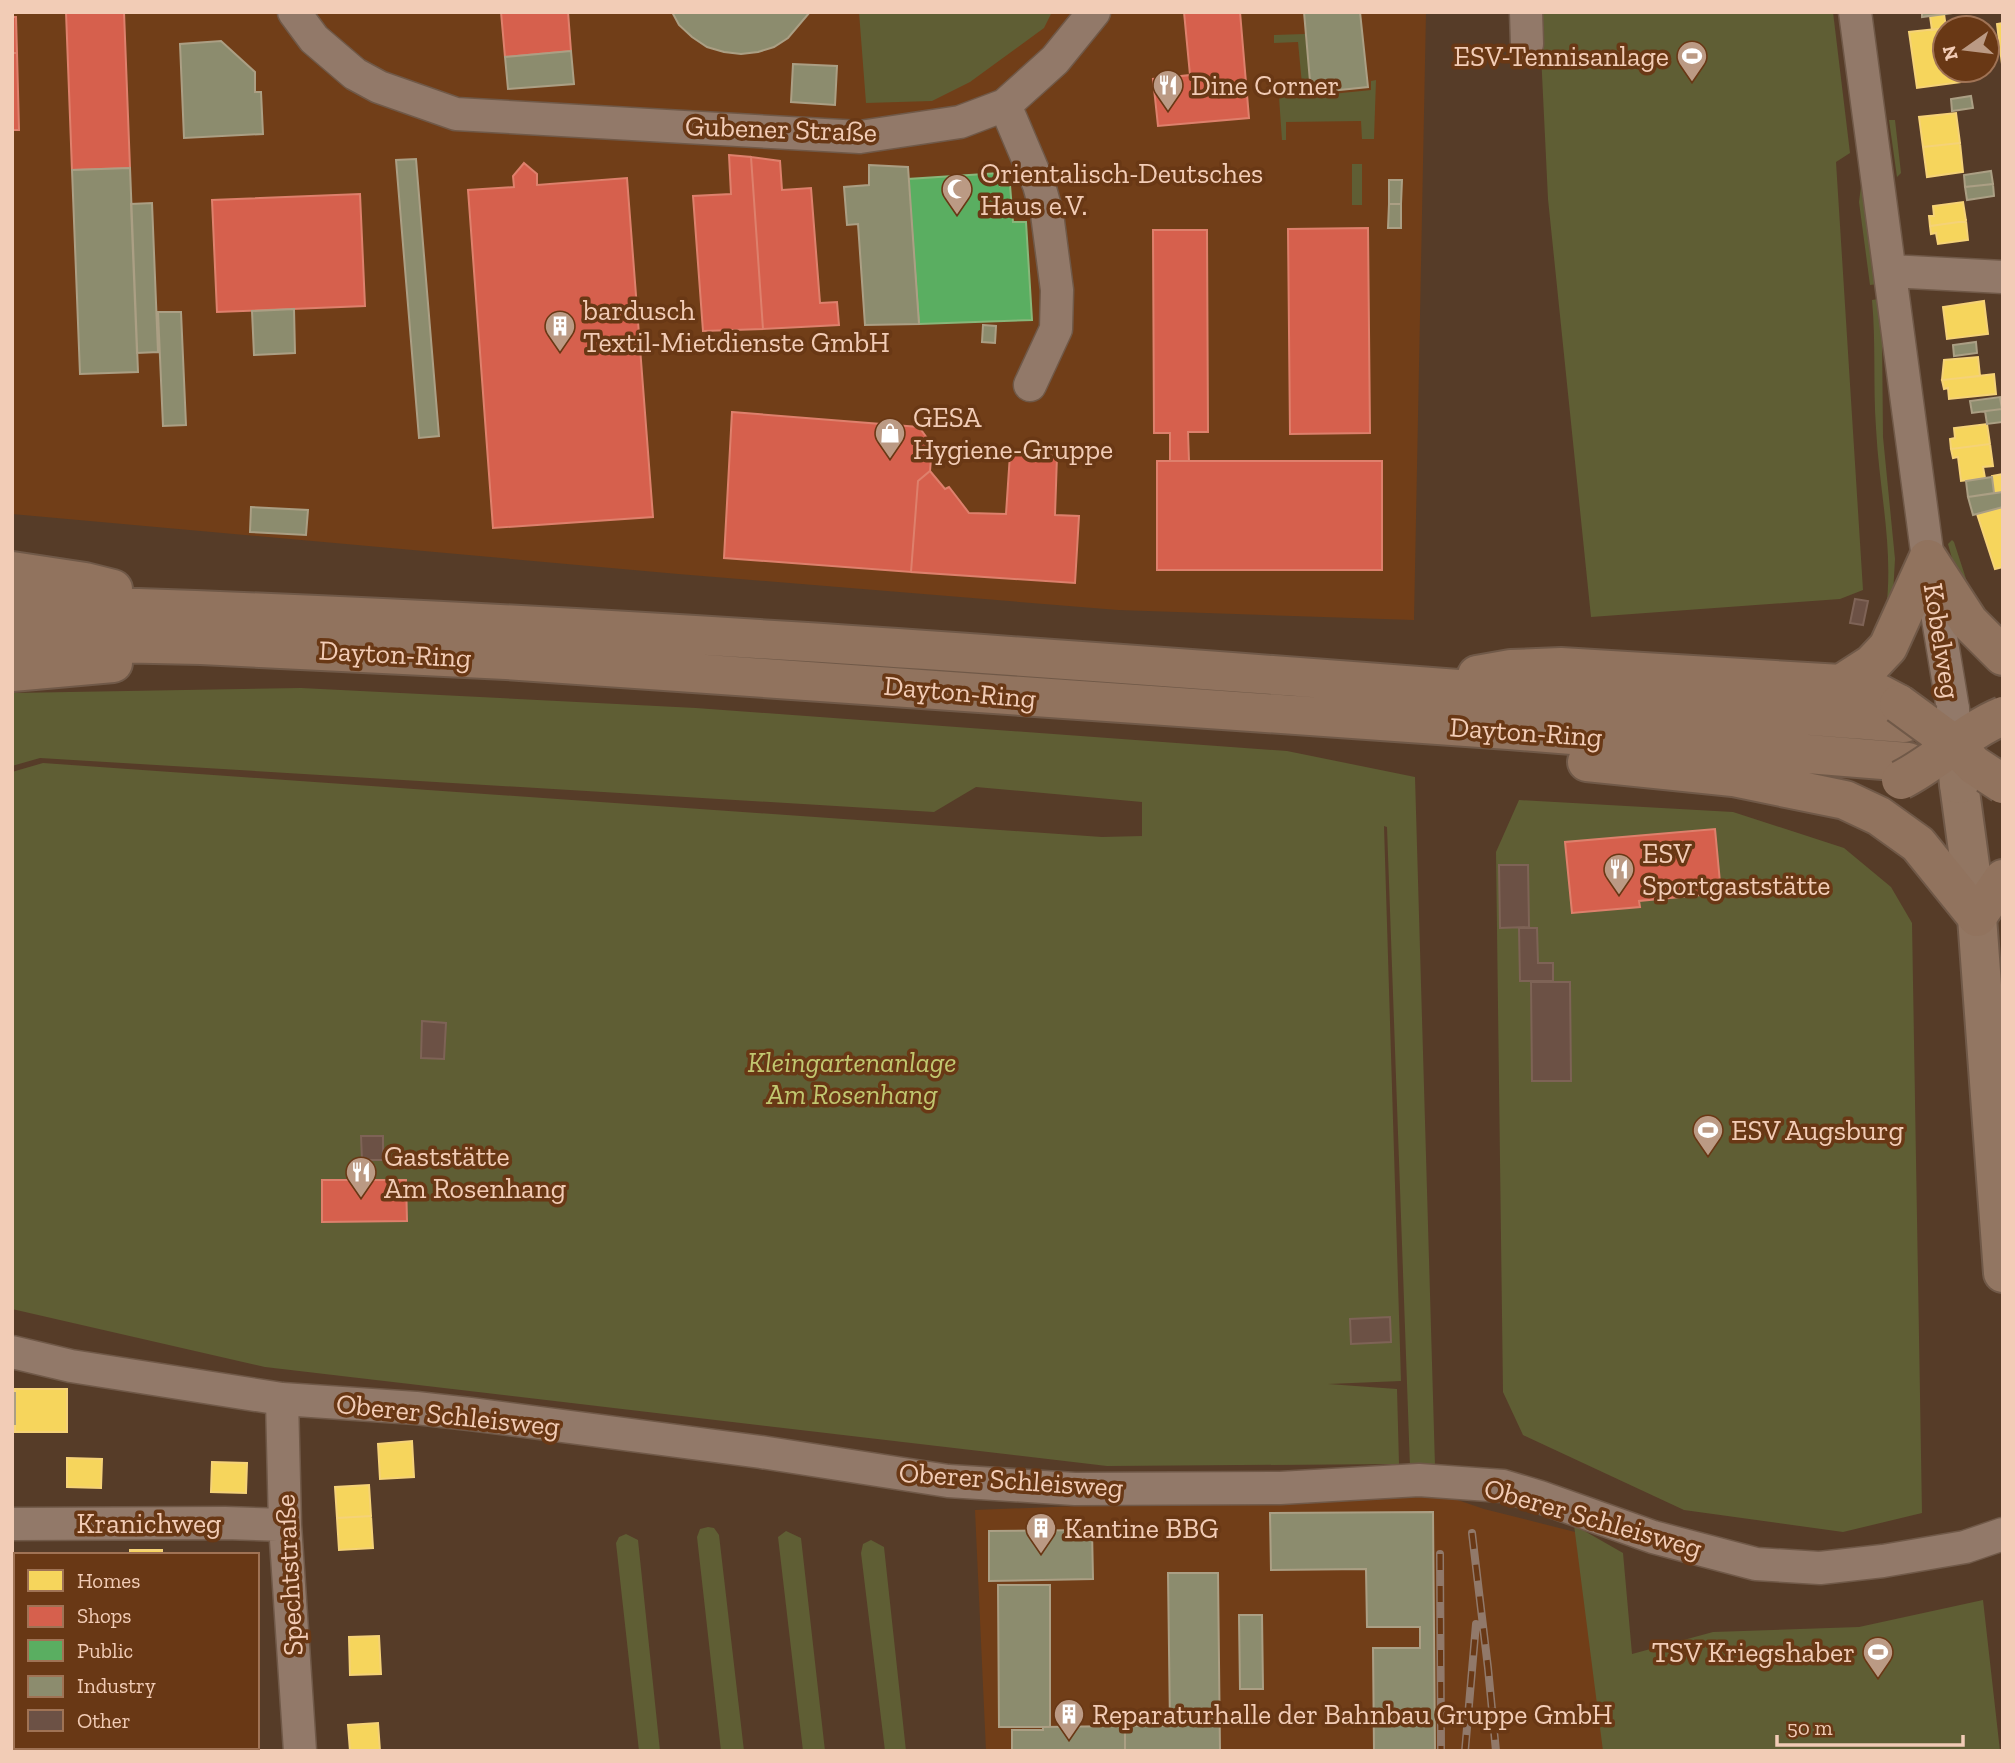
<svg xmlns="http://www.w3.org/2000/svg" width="2015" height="1763" viewBox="0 0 2015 1763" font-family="'Zilla Slab',serif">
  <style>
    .built { fill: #713e18 }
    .green { fill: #5f5e34 }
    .homes { fill: #f6d55c; stroke: #f5d277; stroke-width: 2 }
    .shops { fill: #d6604d; stroke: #de806c; stroke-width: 2 }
    .public { fill: #5aae61; stroke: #88b77a; stroke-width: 2 }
    .industry { fill: #8c8c6e; stroke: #ab9f84; stroke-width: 2 }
    .building { fill: #6c5145; stroke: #7e6356; stroke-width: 2 }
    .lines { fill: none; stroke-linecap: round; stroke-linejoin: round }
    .minor-casing { stroke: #705948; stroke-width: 35 }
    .major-casing { stroke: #705948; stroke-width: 42 }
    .highway-casing { stroke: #705948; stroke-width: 42 }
    .minor { stroke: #927969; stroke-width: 32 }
    .major { stroke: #927662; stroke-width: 38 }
    .highway { stroke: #91735e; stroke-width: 38 }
    .rail-casing { stroke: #91796a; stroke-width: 8 }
    .rail { stroke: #693815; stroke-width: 5; stroke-dasharray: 16; stroke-linecap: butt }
    .minor-bridge-casing { stroke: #705948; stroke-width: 35; stroke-linecap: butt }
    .major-bridge-casing { stroke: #705948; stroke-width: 42; stroke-linecap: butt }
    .highway-bridge-casing { stroke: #705948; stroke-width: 42; stroke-linecap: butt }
    .minor-bridge { stroke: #927969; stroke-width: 32 }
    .major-bridge { stroke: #927662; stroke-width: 38 }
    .highway-bridge { stroke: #91735e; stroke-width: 38 }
    .labels { text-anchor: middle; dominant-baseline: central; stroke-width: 7; stroke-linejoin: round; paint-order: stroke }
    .poi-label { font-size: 28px; fill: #f2ccb6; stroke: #693815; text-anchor: start }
    .street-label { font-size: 28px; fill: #f2ccb6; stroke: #693815 }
    .park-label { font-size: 28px; font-style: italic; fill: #c1c770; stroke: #693815 }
  </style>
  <rect width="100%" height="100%" fill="#563c28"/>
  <!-- built -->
  <path class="built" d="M 12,12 L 1426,12 L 1414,620 L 1118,610 L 678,574 L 12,514 Z
    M 1434,1492 L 1484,1509 L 1595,1537 L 1611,1751 L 986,1751 L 975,1510 Z"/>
  <!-- green -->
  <path class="green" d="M 859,12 L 1052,12 L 1044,28 L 970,82 L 932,101 L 866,103 Z
    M 1539,12 L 1833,12 L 1850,153 L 1836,162 L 1863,590 L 1840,599 L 1591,617 L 1548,199 Z
    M 1305,34 L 1312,96 L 1371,90 L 1371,81 L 1376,80 L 1374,139 L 1362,139 L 1361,121 L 1286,122 L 1286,140 L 1282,140 L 1279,97 L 1303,95 L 1298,42 L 1274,43 L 1274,35 Z
    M 1889,120 L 1895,120 L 1901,173 L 1897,177 Z
    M 1352,164 L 1362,164 L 1362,205 L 1352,205 Z
    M 1862,178 L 1878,284 L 1870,285 L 1859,202 Z
    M 1878,299 L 1882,333 L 1883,437 L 1895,559 L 1892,612 L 1886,610 C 1894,548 1879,490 1876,428 C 1873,385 1876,343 1872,300 Z
    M 1952,540 L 1954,542 L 1970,591 L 1958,580 L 1948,544 Z
    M 301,688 L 696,708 L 1287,751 L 1415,777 L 1435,1466 L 1410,1467 L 1387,827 L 1384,826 L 1401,1381 L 1328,1384 L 1397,1389 L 1399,1464 L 1107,1466 L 265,1367 L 12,1309 L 12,772 L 43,763 L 1102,837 L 1142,836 L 1142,802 L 976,787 L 934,812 L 40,758 L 12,766 L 12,693 Z
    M 1519,800 L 1733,812 L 1844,848 L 1891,887 L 1912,923 L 1922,1513 L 1843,1532 L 1684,1510 L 1523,1435 L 1503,1392 L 1496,852 Z
    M 1574,1525 L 1623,1553 L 1632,1654 L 1713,1632 L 1859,1627 L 1983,1600 L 2000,1751 L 1603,1751 Z
    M 708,1527 L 714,1528 L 719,1535 L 744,1751 L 721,1751 L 697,1537 L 700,1529 Z
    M 786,1531 L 801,1538 L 825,1751 L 803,1751 L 778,1537 Z
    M 626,1534 L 638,1540 L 660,1751 L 639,1751 L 616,1543 L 619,1537 Z
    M 871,1540 L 884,1547 L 906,1751 L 885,1751 L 861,1553 L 863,1544 Z"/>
  <!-- homes -->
  <path class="homes" d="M 1944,14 L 1946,28 L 1932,30 L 1930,16 Z
    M 2003,23 L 2003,72 L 1997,24 Z
    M 1945,28 L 1945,70 L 1960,70 L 1962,82 L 1917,88 L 1909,32 Z
    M 1956,113 L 1960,143 L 1923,147 L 1919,117 Z
    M 1960,143 L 1963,172 L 1927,177 L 1923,147 Z
    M 1963,202 L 1966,221 L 1930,226 L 1929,216 L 1934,216 L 1933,206 Z
    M 1966,221 L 1968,240 L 1938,244 L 1936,233 L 1931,234 L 1930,226 Z
    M 1984,301 L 1988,334 L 1947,339 L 1943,307 Z
    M 1978,357 L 1980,376 L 1942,380 L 1944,360 Z
    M 1994,374 L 1996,394 L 1949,399 L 1948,388 L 1944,389 L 1942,380 Z
    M 1987,424 L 1990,444 L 1951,449 L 1950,439 L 1955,438 L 1954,428 Z
    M 1990,444 L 1993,466 L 1983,467 L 1985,478 L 1961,481 L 1958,457 L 1953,458 L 1951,449 Z
    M 2003,474 L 2003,492 L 1994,493 L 1992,476 Z
    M 2003,507 L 2003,567 L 1995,569 L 1977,514 Z
    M 15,1389 L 67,1389 L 67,1432 L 15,1432 Z
    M 412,1441 L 414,1477 L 380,1479 L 378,1444 Z
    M 67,1458 L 102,1459 L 101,1488 L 67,1487 Z
    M 212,1462 L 247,1463 L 246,1493 L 211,1492 Z
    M 369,1485 L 371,1516 L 337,1518 L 335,1487 Z
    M 371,1516 L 373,1548 L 339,1550 L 337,1518 Z
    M 130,1550 L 162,1550 L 162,1555 L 130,1555 Z
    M 12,1560 L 16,1560 L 16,1594 L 12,1594 Z
    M 379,1636 L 381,1674 L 350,1675 L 349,1637 Z
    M 378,1723 L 380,1751 L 350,1751 L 348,1725 Z
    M 210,1747 L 245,1747 L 245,1751 L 210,1751 Z"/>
  <!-- shops -->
  <path class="shops" d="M 66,12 L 124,12 L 130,168 L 72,170 Z
    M 501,12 L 568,12 L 571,51 L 505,57 Z
    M 1184,12 L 1240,12 L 1249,118 L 1158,126 L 1153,79 L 1190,75 Z
    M 12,17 L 16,17 L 17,53 L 12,53 Z
    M 12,53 L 17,53 L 19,130 L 12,130 Z
    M 729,155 L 751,157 L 763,329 L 703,331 L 693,196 L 731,194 Z
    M 751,157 L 780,161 L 782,190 L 811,188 L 820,303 L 837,302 L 839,325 L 763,329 Z
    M 524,163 L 537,174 L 537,185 L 627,178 L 653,517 L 493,528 L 468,190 L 514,187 L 513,176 Z
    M 360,194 L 365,306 L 217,312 L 212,200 Z
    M 1368,228 L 1370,433 L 1290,434 L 1288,229 Z
    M 1153,230 L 1207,230 L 1208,432 L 1188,432 L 1189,461 L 1170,461 L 1170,433 L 1154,433 Z
    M 732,412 L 919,427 L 932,445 L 930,471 L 918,481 L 911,572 L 724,558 Z
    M 1010,454 L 1057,456 L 1055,515 L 1079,516 L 1075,583 L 911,572 L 918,481 L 930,471 L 945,489 L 949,487 L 969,513 L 1006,514 Z
    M 1157,461 L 1382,461 L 1382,570 L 1157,570 Z
    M 1715,829 L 1721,893 L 1639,901 L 1640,907 L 1572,913 L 1565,842 Z
    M 322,1180 L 406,1180 L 407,1221 L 322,1222 Z"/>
  <!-- public -->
  <path class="public" d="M 999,173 L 1000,186 L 1010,185 L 1013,222 L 1026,222 L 1032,320 L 919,324 L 908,179 Z"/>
  <!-- industry -->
  <path class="industry" d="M 672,12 L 810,12 L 788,38 L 774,47 L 758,52 L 741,54 L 724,52 L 707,47 L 692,37 L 679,25 Z
    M 1304,12 L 1360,12 L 1368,87 L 1311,93 Z
    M 1922,12 L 1952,12 L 1952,13 L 1922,17 Z
    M 221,41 L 255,72 L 255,92 L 261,92 L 263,134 L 184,138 L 180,44 Z
    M 571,51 L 574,84 L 508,89 L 505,57 Z
    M 793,64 L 837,66 L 835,105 L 791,102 Z
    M 1971,96 L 1973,108 L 1952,111 L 1951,99 Z
    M 416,159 L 439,436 L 419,438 L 396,160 Z
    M 869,165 L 908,167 L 919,324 L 865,325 L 858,224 L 847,225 L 844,187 L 869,185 Z
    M 130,168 L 138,372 L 80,374 L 72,170 Z
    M 1991,171 L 1993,184 L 1965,187 L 1964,175 Z
    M 1389,180 L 1402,180 L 1401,204 L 1389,204 Z
    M 1993,184 L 1994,196 L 1967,200 L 1965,187 Z
    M 152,203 L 158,352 L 137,353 L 131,204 Z
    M 1389,204 L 1401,204 L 1401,228 L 1388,228 Z
    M 294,309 L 295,353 L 254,355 L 252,311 Z
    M 158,312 L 181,312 L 186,425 L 163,426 Z
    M 983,325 L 996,326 L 995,343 L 982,342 Z
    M 1976,342 L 1977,353 L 1954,356 L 1953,345 Z
    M 2000,397 L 2002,409 L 1972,413 L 1970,401 Z
    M 2002,409 L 2003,422 L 1987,424 L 1985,411 Z
    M 1992,477 L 1994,493 L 1968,497 L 1966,481 Z
    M 2003,492 L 2003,507 L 1973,515 L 1968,497 Z
    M 251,507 L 308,510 L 306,535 L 250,532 Z
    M 12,1393 L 15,1393 L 15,1424 L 12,1424 Z
    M 1433,1512 L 1435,1751 L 1374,1751 L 1373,1648 L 1420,1648 L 1420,1627 L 1367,1627 L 1366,1569 L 1271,1570 L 1270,1513 Z
    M 1200,1521 L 1201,1536 L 1174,1537 L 1173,1522 Z
    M 1092,1530 L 1093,1579 L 989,1581 L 989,1531 Z
    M 1168,1573 L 1218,1573 L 1220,1751 L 1125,1751 L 1125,1726 L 1170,1726 Z
    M 998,1585 L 1050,1585 L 1050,1727 L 999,1727 Z
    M 1239,1615 L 1262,1615 L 1263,1689 L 1240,1689 Z
    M 1125,1726 L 1125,1751 L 1012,1751 L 1012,1730 L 1043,1730 L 1043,1727 Z"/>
  <!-- building -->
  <path class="building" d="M 1855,599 L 1868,601 L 1863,625 L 1850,623 Z
    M 1499,865 L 1528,865 L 1529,927 L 1500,928 Z
    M 1519,928 L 1537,928 L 1538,963 L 1553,963 L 1553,981 L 1520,981 Z
    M 1531,982 L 1570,982 L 1571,1081 L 1532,1081 Z
    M 422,1021 L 446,1023 L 444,1059 L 421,1058 Z
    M 361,1136 L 383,1136 L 383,1160 L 362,1160 Z
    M 1390,1317 L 1391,1342 L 1351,1344 L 1350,1319 Z"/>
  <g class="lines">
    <!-- minor casing -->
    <g class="minor-casing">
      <path id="minor" d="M 294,12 L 314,39 L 355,74 L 379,87 L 456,114 L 860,137 L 960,122 L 1005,105 L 1055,60 L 1094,12
        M 1526,12 L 1527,44
        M 1855,12 L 1928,559 L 1953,709
        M 1005,105 L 1039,185 L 1047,214 L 1057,290 L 1056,329 L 1030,385
        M 1890,271 L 2003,277
        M 12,1352 L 71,1366 L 282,1399 L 416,1408 L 470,1414 L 761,1452 L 948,1481 L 1075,1489 L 1280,1488 L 1419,1480 L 1503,1486 L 1540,1497 L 1653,1537 L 1756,1564 L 1820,1568 L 1883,1561 L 1965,1547 L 2003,1534
        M 282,1399 L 285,1525 L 300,1751
        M 12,1524 L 225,1523 L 285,1525"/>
    </g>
    <!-- major casing -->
    <g class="major-casing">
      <path id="major" d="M 1959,784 L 1977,917 L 2003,1273"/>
    </g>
    <!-- highway casing -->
    <g class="highway-casing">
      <path id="highway" d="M 1928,559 L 1969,622 L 2003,656
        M 12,571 L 85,582 L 113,589
        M 12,604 C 644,621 1274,676 1904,723
        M 12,641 L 201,645 L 506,660 L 1509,730 L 1908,762
        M 12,672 L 113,663
        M 1477,675 L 1511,669 L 1561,667 L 1841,684 L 1880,694 L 1899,704
        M 1841,684 L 1872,664 L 1888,647 L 1928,559
        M 1587,762 L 1733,777 L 1845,800 L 1879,816 L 1918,844 L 1977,917 L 2003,879"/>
    </g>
    <!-- minor -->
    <use href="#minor" class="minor"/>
    <!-- major -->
    <use href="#major" class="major"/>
    <!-- highway -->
    <use href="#highway" class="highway"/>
    <!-- rail casing -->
    <g class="rail-casing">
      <path id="rail" d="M 1472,1533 L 1488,1668 L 1496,1751
        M 1440,1554 L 1441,1751
        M 1465,1751 L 1476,1624"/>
    </g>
    <!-- rail -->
    <use href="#rail" class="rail"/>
    <!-- minor-bridge casing -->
    <g class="minor-bridge-casing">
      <path id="minor-bridge" d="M 1953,709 L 1955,745"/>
    </g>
    <!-- major-bridge casing -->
    <g class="major-bridge-casing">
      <path id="major-bridge" d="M 1955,745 L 1959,784"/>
    </g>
    <!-- highway-bridge casing -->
    <g class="highway-bridge-casing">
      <path id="highway-bridge" d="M 1899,704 L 1955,745 L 1974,765 L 2003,784
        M 1901,780 C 1937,762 1966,731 2003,716"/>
    </g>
    <!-- minor-bridge -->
    <use href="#minor-bridge" class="minor-bridge"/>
    <!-- major-bridge -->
    <use href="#major-bridge" class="major-bridge"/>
    <!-- highway-bridge -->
    <use href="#highway-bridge" class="highway-bridge"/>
  </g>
  <!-- icons -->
  <defs>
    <g id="stadium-pin" transform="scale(1.575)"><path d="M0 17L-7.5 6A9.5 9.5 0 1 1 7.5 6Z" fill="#bb9a84" stroke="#693815"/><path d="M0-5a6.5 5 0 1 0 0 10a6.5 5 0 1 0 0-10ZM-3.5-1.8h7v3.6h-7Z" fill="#fff"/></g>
    <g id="restaurant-pin" transform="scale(1.575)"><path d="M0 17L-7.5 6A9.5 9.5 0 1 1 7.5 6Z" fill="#bb9a84" stroke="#693815"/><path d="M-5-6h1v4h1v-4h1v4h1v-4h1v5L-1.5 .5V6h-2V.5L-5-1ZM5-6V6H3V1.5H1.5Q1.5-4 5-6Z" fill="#fff"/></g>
    <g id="mosque-pin" transform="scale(1.575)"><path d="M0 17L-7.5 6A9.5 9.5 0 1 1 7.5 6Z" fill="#bb9a84" stroke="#693815"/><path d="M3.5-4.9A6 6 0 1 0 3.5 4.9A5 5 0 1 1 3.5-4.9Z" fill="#fff"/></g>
    <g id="building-pin" transform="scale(1.575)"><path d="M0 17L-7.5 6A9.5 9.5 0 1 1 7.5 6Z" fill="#bb9a84" stroke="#693815"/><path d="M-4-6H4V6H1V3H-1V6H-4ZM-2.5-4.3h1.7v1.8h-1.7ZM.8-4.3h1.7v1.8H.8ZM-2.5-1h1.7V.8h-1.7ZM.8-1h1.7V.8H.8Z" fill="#fff"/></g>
    <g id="shop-pin" transform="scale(1.575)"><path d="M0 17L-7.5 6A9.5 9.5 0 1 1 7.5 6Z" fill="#bb9a84" stroke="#693815"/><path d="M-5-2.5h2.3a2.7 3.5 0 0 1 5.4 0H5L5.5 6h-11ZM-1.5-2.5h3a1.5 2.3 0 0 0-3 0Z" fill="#fff"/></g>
  </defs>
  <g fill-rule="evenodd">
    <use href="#stadium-pin" x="1692" y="56"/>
    <use href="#restaurant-pin" x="1168" y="85"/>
    <use href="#mosque-pin" x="957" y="189"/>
    <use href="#building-pin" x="560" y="326"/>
    <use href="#shop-pin" x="890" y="433"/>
    <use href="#restaurant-pin" x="1619" y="869"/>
    <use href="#stadium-pin" x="1708" y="1130"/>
    <use href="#restaurant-pin" x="361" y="1172"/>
    <use href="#building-pin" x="1041" y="1528"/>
    <use href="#stadium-pin" x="1878" y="1652"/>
    <use href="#building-pin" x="1069" y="1714"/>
  </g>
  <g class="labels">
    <!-- poi labels -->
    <g class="poi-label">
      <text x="1669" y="56" text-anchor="end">ESV-Tennisanlage</text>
      <text x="1191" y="85">Dine Corner</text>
      <text x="980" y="173">Orientalisch-Deutsches<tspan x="980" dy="32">Haus e.V.</tspan></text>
      <text x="583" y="310">bardusch<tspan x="583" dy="32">Textil-Mietdienste GmbH</tspan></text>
      <text x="913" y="417">GESA<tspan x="913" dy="32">Hygiene-Gruppe</tspan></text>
      <text x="1642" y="853">ESV<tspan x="1642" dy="32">Sportgaststätte</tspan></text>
      <text x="1731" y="1130">ESV Augsburg</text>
      <text x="384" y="1156">Gaststätte<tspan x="384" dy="32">Am Rosenhang</tspan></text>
      <text x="1064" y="1528">Kantine BBG</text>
      <text x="1855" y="1652" text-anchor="end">TSV Kriegshaber</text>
      <text x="1092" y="1714">Reparaturhalle der Bahnbau Gruppe GmbH</text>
    </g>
    <!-- street labels -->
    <g class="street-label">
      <text transform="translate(781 129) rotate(2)">Gubener Straße</text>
      <text transform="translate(1942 641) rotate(81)">Kobelweg</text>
      <text transform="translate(395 654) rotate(3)">Dayton-Ring</text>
      <text transform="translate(960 692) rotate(5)">Dayton-Ring</text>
      <text transform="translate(1526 732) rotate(4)">Dayton-Ring</text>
      <text transform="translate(448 1415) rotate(6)">Oberer Schleisweg</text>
      <text transform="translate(1011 1480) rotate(4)">Oberer Schleisweg</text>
      <text transform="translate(1593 1518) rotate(16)">Oberer Schleisweg</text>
      <text x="149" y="1523">Kranichweg</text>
      <text transform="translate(289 1575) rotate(-93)">Spechtstraße</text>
    </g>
    <!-- park labels -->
    <g class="park-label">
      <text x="852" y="1062">Kleingartenanlage<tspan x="852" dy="32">Am Rosenhang</tspan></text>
    </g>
  </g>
  <!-- border -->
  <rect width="2015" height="1763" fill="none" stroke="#f2ccb6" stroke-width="28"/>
  <!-- legend -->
  <rect x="14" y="1553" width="245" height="196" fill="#693815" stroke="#a07355" stroke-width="2"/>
  <rect x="28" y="1570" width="35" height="21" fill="#f6d55c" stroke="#a07355" stroke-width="2"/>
  <text x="77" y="1588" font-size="21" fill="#f2ccb6">Homes</text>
  <rect x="28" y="1606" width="35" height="21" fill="#d6604d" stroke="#a07355" stroke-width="2"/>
  <text x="77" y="1623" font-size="21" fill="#f2ccb6">Shops</text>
  <rect x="28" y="1640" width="35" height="21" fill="#5aae61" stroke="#a07355" stroke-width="2"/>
  <text x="77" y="1658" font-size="21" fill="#f2ccb6">Public</text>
  <rect x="28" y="1676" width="35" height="21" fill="#8c8c6e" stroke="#a07355" stroke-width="2"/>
  <text x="77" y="1693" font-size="21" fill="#f2ccb6">Industry</text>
  <rect x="28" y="1710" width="35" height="21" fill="#6c5145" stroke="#a07355" stroke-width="2"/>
  <text x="77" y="1728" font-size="21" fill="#f2ccb6">Other</text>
  <!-- north arrow -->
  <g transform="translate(1966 49) rotate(256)"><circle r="33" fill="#693815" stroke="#a07355" stroke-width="2"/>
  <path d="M0-5L12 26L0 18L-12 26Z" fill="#bb9a84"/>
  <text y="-10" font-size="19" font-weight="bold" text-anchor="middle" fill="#f2ccb6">N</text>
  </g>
  <!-- scale -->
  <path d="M1777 1735v10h186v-10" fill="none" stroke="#f2ccb6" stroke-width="3.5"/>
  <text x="1787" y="1735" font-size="21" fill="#f2ccb6" stroke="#693815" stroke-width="5" paint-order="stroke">50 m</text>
</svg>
